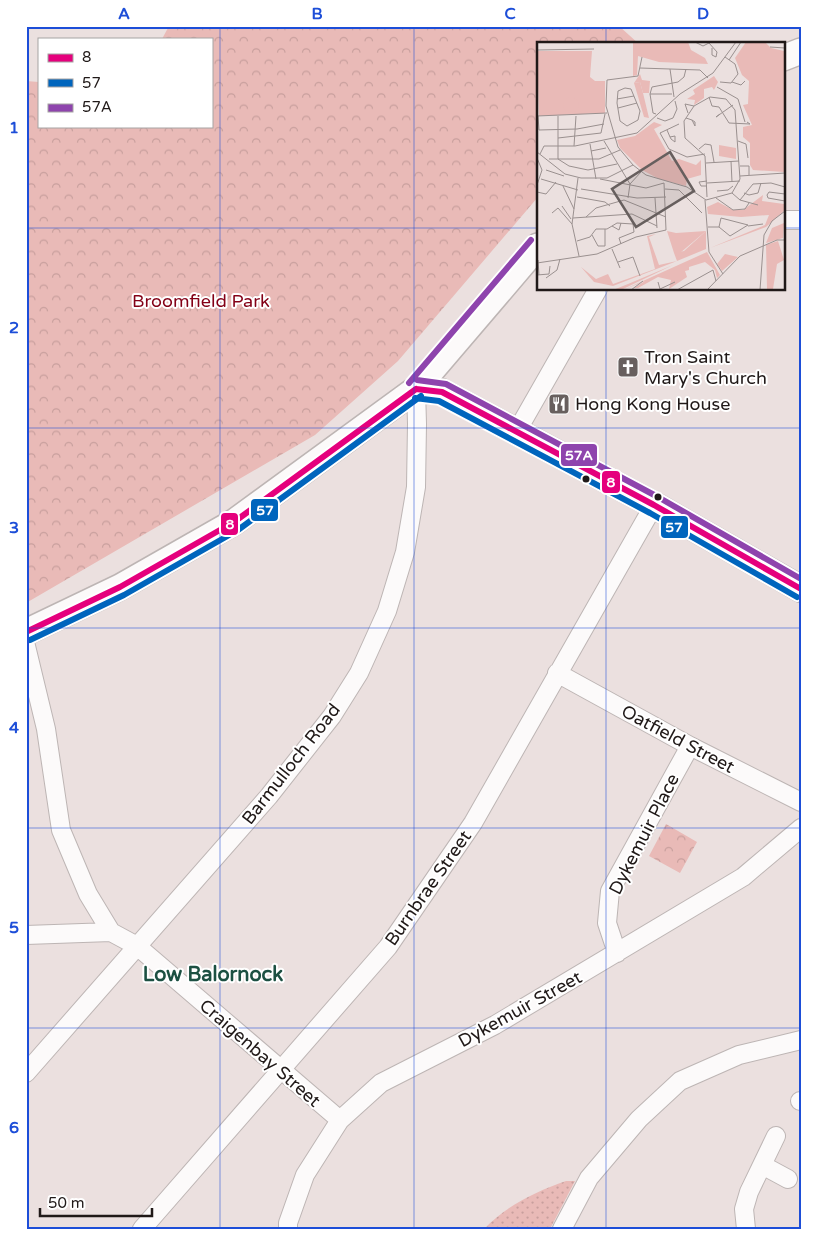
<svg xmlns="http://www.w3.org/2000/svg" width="827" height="1255" viewBox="0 0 827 1255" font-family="'Varela Round',sans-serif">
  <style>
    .grass { fill: url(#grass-dots) }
    .park { fill: url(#park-crowns) }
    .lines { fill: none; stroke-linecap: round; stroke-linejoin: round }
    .street-casing { stroke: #bdb5b4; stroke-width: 20 }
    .secondary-casing { stroke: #bdb5b4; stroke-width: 28 }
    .street { stroke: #fcfafa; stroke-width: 18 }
    .secondary { stroke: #fcfafa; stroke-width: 25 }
    .bus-1-casing { stroke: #fff; stroke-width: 10 }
    .bus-2-casing { stroke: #fff; stroke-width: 10 }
    .bus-3-casing { stroke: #fff; stroke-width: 10 }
    .bus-1 { stroke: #e5007d; stroke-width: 6 }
    .bus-2 { stroke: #0065bd; stroke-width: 6 }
    .bus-3 { stroke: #8e44ad; stroke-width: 6 }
    .grid { fill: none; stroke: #1d4ed8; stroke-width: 1; stroke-opacity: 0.55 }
    .bus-dot { fill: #201918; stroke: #fff; stroke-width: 2 }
    .labels { text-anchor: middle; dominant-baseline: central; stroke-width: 4; stroke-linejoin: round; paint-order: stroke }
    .park-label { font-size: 18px; fill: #830016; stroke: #fff }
    .poi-label { font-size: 18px; fill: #201918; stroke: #fff; text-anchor: start }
    .street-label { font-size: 18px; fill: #201918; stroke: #fff }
    .quarter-label { font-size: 20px; font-weight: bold; fill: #1c5042; stroke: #fff }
    .inset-road { fill: none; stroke: #9a908f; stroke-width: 1 }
    .view { fill: #675f5e; fill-opacity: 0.15; stroke: #675f5e; stroke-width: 2.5 }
    .inset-edge { fill: none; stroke: #201918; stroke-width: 2.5 }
    .line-badge { stroke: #fff; stroke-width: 2 }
    .badge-label { font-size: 14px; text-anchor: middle; font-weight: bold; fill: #fff }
    .neatline { fill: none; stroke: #1d4ed8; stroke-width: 2 }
    .grid-label { font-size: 16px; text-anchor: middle; font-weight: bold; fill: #1d4ed8 }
  </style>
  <defs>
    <pattern id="grass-dots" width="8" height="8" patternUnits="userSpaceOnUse" patternTransform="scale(1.25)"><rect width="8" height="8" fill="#e9bab7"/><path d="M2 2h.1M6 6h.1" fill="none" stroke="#c89f9d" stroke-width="1.8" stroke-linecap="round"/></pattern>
    <pattern id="park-crowns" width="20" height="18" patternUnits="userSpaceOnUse" patternTransform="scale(1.25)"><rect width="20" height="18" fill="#e9bab7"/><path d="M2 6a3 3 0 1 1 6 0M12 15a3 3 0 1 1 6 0" fill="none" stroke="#c89f9d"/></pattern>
  </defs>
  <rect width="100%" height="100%" fill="#ebe0df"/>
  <!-- grass -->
  <path class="grass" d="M 566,1181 L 575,1181 L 550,1229 L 484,1229 C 507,1205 535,1192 566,1181 Z"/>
  <!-- park -->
  <path class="park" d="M 169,26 L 619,26 L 639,44 L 538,44 L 538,197 L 398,361 L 315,435 L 26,603 L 26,81 L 39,82 L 39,126 L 211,126 L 211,39 L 162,39 Z
    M 666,824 L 697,842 L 680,873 L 649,856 Z"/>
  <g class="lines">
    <!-- street casing -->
    <g class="street-casing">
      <path id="street" d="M 783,220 L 801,220
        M 517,431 L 598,289
        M 26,646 L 46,729 L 61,830 L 88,894 L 111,932 L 137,946 L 340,1120
        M 557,673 L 690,746 L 801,802
        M 26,935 L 111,932
        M 617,953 L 607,923 L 610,891 L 690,746
        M 26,1073 L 269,796 L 332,716 L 359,673 L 387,611 L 405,552 L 416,487 L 417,424 L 416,389
        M 800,1101 L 801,1101
        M 762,1165 L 788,1179
        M 142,1229 L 388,947 L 473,823 L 654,505
        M 288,1229 L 288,1223 L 305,1175 L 340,1120 L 381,1083 L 495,1025 L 743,877 L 801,828
        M 562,1229 L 589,1178 L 639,1119 L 680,1081 L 739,1055 L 801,1040
        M 746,1229 L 744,1209 L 749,1192 L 776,1136"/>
    </g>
    <!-- secondary casing -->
    <g class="secondary-casing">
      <path id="secondary" d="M 783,58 L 801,51
        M 416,389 L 442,392 L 654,505 L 801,589
        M 26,632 L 120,587 L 234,522 L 416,389 L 538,246"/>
    </g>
    <!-- street -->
    <use href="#street" class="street"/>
    <!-- secondary -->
    <use href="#secondary" class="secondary"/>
    <!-- bus-1 casing -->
    <g class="bus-1-casing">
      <path id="bus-1" d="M 416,389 L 442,392 L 654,505 L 801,589
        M 26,632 L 120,587 L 234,522 L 416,389"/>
    </g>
    <!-- bus-2 casing -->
    <g class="bus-2-casing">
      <path id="bus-2" d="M 415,398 L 439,401 L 650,513 L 797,597
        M 30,640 L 124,595 L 238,530 L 421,396"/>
    </g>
    <!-- bus-3 casing -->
    <g class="bus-3-casing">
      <path id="bus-3" d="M 417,380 L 446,384 L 658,497 L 801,579
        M 409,383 L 531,240"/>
    </g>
    <!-- bus-1 -->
    <use href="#bus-1" class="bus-1"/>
    <!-- bus-2 -->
    <use href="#bus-2" class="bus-2"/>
    <!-- bus-3 -->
    <use href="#bus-3" class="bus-3"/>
  </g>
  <!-- grid -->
  <path class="grid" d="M 220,26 L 220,1229M 414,26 L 414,1229M 606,26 L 606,44M 26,228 L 538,228M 783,228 L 801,228M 606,289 L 606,1229M 26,428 L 801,428M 26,628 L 801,628M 26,828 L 801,828M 26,1028 L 801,1028"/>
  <!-- icons -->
  <defs>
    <g id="church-square" transform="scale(1.125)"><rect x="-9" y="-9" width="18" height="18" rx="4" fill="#675f5e" stroke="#fff"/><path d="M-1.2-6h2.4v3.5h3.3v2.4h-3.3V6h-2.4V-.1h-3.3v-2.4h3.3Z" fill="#fff"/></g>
    <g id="restaurant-square" transform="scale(1.125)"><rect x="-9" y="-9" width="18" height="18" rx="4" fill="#675f5e" stroke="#fff"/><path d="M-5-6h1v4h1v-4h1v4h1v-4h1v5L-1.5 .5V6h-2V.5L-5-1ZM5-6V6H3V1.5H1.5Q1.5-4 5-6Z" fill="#fff"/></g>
  </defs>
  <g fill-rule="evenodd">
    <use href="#church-square" x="628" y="367"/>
    <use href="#restaurant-square" x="559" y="404"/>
  </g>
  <!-- markers -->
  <g class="bus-dot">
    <circle cx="586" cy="479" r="4.5"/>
    <circle cx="658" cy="497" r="4.5"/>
  </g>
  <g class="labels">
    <!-- park labels -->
    <g class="park-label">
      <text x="201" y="301">Broomfield Park</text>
    </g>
    <!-- poi labels -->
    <g class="poi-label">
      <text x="644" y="357">Tron Saint<tspan x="644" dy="21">Mary's Church</tspan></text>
      <text x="575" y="404">Hong Kong House</text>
    </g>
    <!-- street labels -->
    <g class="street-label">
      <text transform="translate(678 739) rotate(28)">Oatfield Street</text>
      <text transform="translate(291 764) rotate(-52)">Barmulloch Road</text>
      <text transform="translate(644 834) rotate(-63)">Dykemuir Place</text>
      <text transform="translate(428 888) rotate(-55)">Burnbrae Street</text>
      <text transform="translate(520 1009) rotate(-29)">Dykemuir Street</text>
      <text transform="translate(260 1053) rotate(41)">Craigenbay Street</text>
    </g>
    <!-- quarter labels -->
    <g class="quarter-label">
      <text x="213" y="975">Low Balornock</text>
    </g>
  </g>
  <!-- overview -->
  <g transform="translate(537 42)">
    <rect width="248" height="248" fill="#ebe0df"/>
    <path d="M 96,0 L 151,0 L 154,8 L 168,16 L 171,22 L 122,20 L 101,14 L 100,33 L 96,34 ZM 103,32 L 105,38 L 113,39 L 112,51 L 106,51 L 103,40 L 97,41 ZM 226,153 L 225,159 L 247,162 L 248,168 L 229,185 L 173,206 L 228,183 L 232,173 L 204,175 L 171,172 L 170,165 L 181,160 L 196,168 L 206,168 ZM 247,181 L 246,196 L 229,201 L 235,186 ZM 169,189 L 169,207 L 140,219 L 137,211 L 147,209 ZM 170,210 L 183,233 L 180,236 L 178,228 L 168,220 L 152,225 L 152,228 L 148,229 L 150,235 L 132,247 L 134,238 L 121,235 L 101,246 L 97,246 L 108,239 L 86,248 Z" fill="#e9bab7"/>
    <path d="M 103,40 L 106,51 L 112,76 L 107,75 L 97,41 ZM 119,192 L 112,195 L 122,223 L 140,219 L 76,244 L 57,240 L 44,225 L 59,237 L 71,232 L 76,242 L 118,227 L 110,194 ZM 136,223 L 86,247 L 76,248 L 91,242 Z" fill="#e9bab7"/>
    <path d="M 209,0 L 228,0 L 234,6 L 247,9 L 247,130 L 216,128 L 213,123 L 213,101 L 206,95 L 206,85 L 215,83 L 206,63 L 211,62 L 212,39 L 205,33 L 198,16 ZM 0,9 L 55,9 L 53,35 L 58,39 L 68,39 L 68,71 L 2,74 ZM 177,34 L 181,40 L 177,48 L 175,45 L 167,47 L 167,56 L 157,63 L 158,58 L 150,57 L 158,52 L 156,48 ZM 117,80 L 125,83 L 117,87 L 135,119 L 142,117 L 159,123 L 164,118 L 164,133 L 150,137 L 149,144 L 122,137 L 105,128 L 83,106 L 80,98 L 98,94 ZM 130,189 L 139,191 L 169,189 L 143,211 L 137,211 ZM 241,199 L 247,218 L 240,222 L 236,247 L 230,247 L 229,203 Z" fill="#e9bab7"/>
    <path d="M26 63a8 8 0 1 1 16 0a8 8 0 1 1-16 0ZM 182,103 L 199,106 L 199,109 L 187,109 L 199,109 L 199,117 L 182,114 ZM 188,212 L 201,215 L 185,229 L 180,222 Z" fill="#e9bab7"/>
    <path class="inset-road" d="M 158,0 L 166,4 L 174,0M 172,1 L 180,10 L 179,15 L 175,13 L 175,6M 233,5 L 248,6M 0,8 L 57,7M 105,15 L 101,34 L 70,38 L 69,64 L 81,105 L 96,123 L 109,133 L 150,145 L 169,158 L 195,151 L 203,137 L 198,68 L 189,57 L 173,55 L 157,64 L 147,79 L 148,96 L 168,114 L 170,155M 192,18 L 204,0M 103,26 L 163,28 L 171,36M 133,27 L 137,55M 183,40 L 194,41 L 201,32 L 198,22 L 188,15M 195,40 L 204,43 L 208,39M 180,45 L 201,57 L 208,80M 88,46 L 94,47 L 103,69 L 101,78 L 90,84 L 83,79 L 80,61 L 81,49 ZM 113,52 L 135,52M 172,55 L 175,64 L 182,65 L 192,81 L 213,82 L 210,80M 80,57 L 97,54M 81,66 L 100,61M 151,71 L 148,62 L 157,64M 119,72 L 116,71 L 113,52 L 115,45 L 141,40 L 147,35 L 149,27M 183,72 L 179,75 L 196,63M 0,74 L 70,71M 1,74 L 2,88 L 40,87 L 67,82M 120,76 L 128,79 L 136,76 L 140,67 L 138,59M 149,76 L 155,78 L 158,80 L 158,84 L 155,78M 142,82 L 123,91 L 132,107 L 150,115 L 168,112M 130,88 L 133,95 L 134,97 L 138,100 L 138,94 L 133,95M 21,96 L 64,91 L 68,72M 67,99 L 93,142M 201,99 L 209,102 L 211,116M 53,102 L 59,137M 37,104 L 39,74M 162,107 L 168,102 L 174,103 L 177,120M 54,109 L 69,106M 0,110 L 28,132 L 44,136 L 70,136 L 96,123M 3,112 L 7,104 L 38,104 L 100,91 L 143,52 L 176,31 L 199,0M 0,116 L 5,128 L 0,143M 12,117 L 62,117 L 83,108M 21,117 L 32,124 L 51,128 L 80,122M 21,117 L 21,74M 194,119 L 195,140M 169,121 L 202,119M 203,124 L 212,124 L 212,133M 9,128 L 27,134M 203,134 L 248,131M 41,136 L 35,182 L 42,214M 4,137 L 41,148M 63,137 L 109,146 L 127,141M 170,139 L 162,140 L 164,144 L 170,144M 170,141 L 203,139M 26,144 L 37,167M 44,147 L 100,156 L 129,155M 128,147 L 142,148 L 165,171M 180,149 L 191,148 L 196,144M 0,150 L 9,152 L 19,140M 195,151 L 203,158 L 221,163M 207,151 L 212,153 L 221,151 L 224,141M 248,152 L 232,150 L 230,153 L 231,156 L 248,159M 40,155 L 68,160 L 73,164M 91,156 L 93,142 L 104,130M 118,156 L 120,186M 179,156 L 196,168 L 208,167 L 212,161M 168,158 L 172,210 L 186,232M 203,158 L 216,142 L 234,141 L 248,145M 25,164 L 34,177M 15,171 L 21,166 L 35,182M 49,175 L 59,166 L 87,158 L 129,175M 36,176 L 95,172 L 120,184M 75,184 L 82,188 L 84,181M 211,184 L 226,182M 171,185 L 182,185 L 193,194 L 211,183 L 184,176 L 182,185M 55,193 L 61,204 L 68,204 L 68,187M 40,199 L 53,195 L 59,187 L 70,187 L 80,181 L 96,182 L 97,190 L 82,196 L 84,202M 75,207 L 83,226M 1,218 L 2,233M 81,220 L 96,215 L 103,234M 0,221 L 60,212 L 99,195 L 129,188 L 127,141M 0,233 L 12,232 L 13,224M 9,236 L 20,228 L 23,217M 121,240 L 123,247 L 138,240M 94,248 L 106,239M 140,248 L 176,228 L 179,239M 170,248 L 203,214 L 240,198 L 248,198M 223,248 L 227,193 L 235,179 L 248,169"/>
    <path class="view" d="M 133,110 L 157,149 L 99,185 L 75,147 Z"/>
    <rect width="248" height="248" class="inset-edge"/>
  </g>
  <g class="line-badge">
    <rect x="560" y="443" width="38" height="24" rx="5" fill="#8e44ad"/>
    <rect x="601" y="470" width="20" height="24" rx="5" fill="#e5007d"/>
    <rect x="250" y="498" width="29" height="24" rx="5" fill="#0065bd"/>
    <rect x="220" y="512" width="19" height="24" rx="5" fill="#e5007d"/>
    <rect x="660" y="515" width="29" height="24" rx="5" fill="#0065bd"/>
  </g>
  <g class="badge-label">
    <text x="579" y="460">57A</text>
    <text x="611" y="487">8</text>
    <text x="265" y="515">57</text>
    <text x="230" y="529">8</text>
    <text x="674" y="532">57</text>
  </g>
  <!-- border -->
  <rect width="827" height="1255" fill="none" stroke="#ffffff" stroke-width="55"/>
  <!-- legend -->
  <rect x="38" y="38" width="175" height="90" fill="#ffffff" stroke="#a6a3a3"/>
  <rect x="48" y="54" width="25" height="8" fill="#e5007d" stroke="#a6a3a3"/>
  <text x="82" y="62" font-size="15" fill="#201918">8</text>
  <rect x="48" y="79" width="25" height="8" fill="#0065bd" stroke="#a6a3a3"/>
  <text x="82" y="88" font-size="15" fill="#201918">57</text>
  <rect x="48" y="104" width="25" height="8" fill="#8e44ad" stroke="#a6a3a3"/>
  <text x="82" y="112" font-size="15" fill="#201918">57A</text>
  <!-- scale -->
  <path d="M40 1208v8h112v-8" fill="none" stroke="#201918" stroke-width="2.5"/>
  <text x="48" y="1208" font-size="15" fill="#201918" stroke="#ffffff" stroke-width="4" paint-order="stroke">50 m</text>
  <rect x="28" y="28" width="772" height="1200" class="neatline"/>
  <g class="grid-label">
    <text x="124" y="19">A</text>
    <text x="317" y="19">B</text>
    <text x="510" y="19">C</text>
    <text x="703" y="19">D</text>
    <text x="14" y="133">1</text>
    <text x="14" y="333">2</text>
    <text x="14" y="533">3</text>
    <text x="14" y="733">4</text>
    <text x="14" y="933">5</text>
    <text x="14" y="1133">6</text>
  </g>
</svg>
